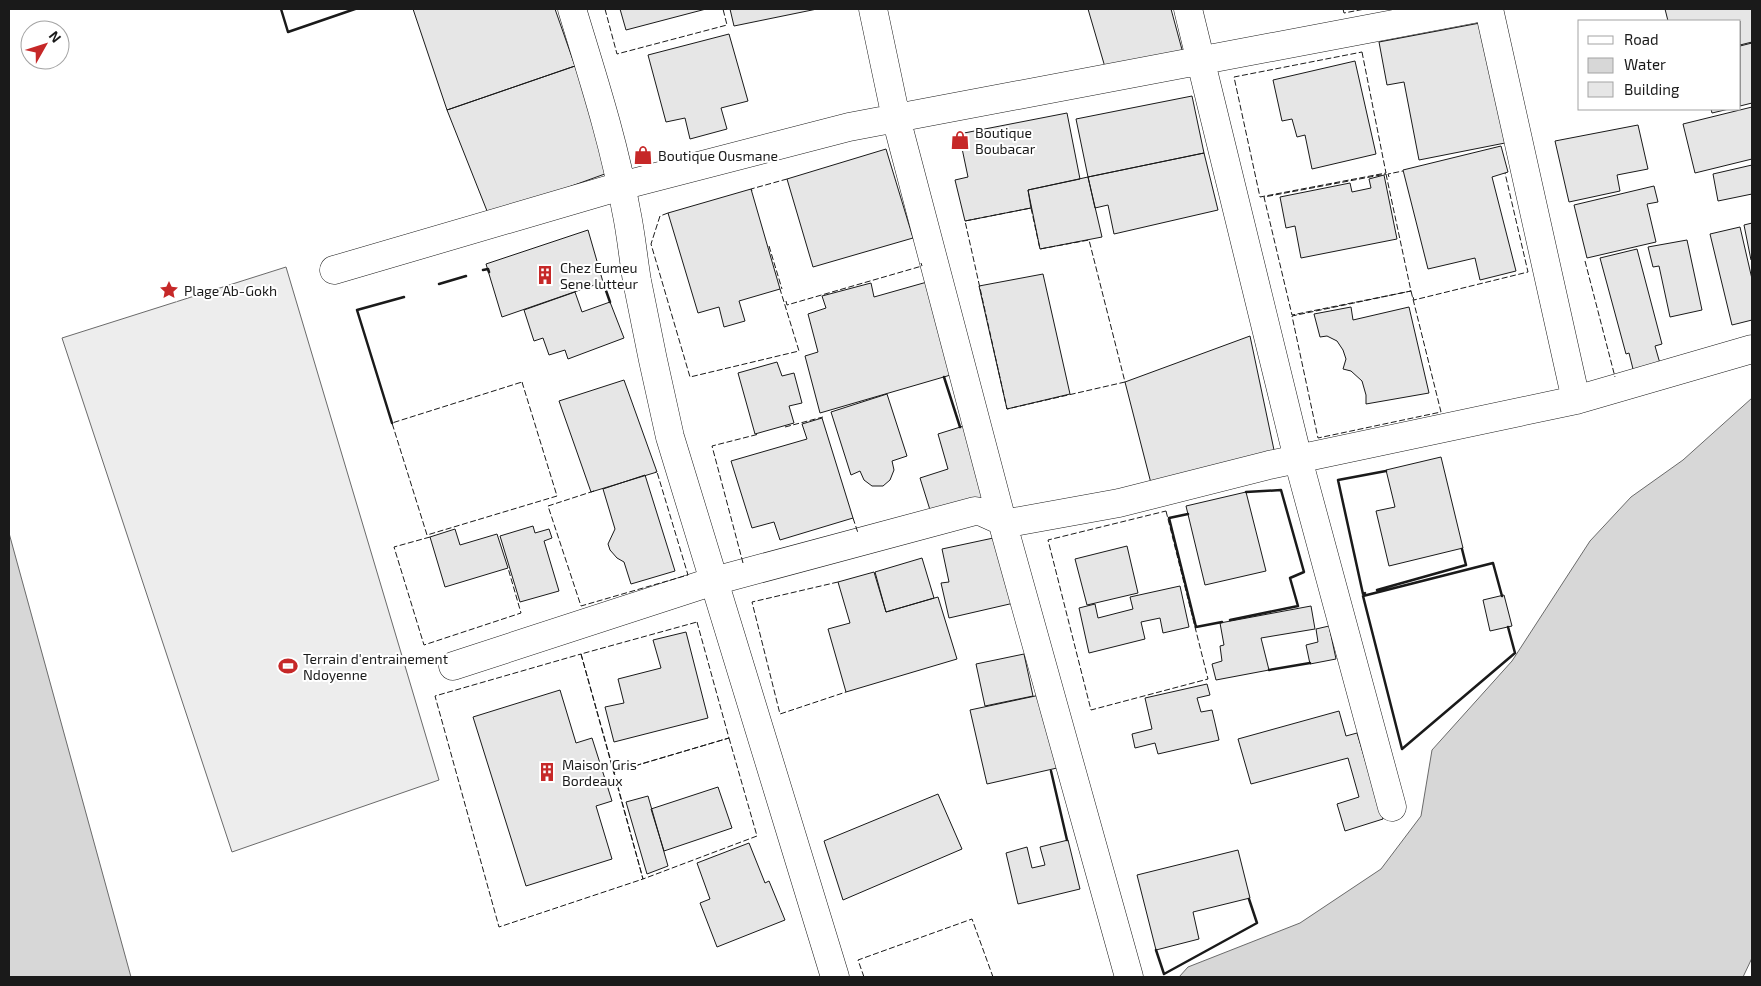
<svg xmlns="http://www.w3.org/2000/svg" width="1761" height="986" viewBox="0 0 1761 986" font-family="'Exo 2',sans-serif">
  <style>
    .built { fill: #ededed; stroke: #6a6a6a }
    .water { fill: #d7d7d7; stroke: #6a6a6a }
    .building { fill: #e6e6e6; stroke: #1a1a1a }
    .lines { fill: none; stroke-linecap: round; stroke-linejoin: round }
    .street-casing { stroke: #1a1a1a; stroke-width: 29 }
    .street { stroke: #fff; stroke-width: 28 }
    .fence { stroke: #1a1a1a; stroke-width: 1; stroke-dasharray: 6 2.5; stroke-linecap: butt }
    .wall { stroke: #1a1a1a; stroke-width: 2.5 }
    .labels { text-anchor: middle; dominant-baseline: central; stroke-width: 4; stroke-linejoin: round; paint-order: stroke }
    .poi-label { font-size: 14px; fill: #1a1a1a; stroke: #fff; text-anchor: start }
  </style>
  <rect width="100%" height="100%" fill="#fff"/>
  <!-- built -->
  <path class="built" d="M 286,267 L 439,780 L 232,852 L 62,338 Z"/>
  <!-- water -->
  <path class="water" d="M 1752,398 L 1752,958 L 1743,977 L 1179,977 L 1188,967 L 1300,923 L 1381,869 L 1421,816 L 1432,750 L 1512,661 L 1590,541 L 1631,497 L 1683,460 Z
    M 9,533 L 131,977 L 9,977 Z"/>
  <!-- building -->
  <path class="building" d="M 413,9 L 555,9 L 575,66 L 447,110 Z
    M 620,9 L 706,9 L 626,30 Z
    M 730,9 L 817,9 L 734,26 Z
    M 1088,9 L 1171,9 L 1184,57 L 1107,74 Z
    M 1665,9 L 1752,9 L 1752,42 L 1740,45 L 1740,21 L 1668,21 Z
    M 1480,23 L 1505,143 L 1419,160 L 1404,82 L 1387,85 L 1379,42 Z
    M 729,34 L 748,101 L 721,108 L 727,129 L 690,139 L 685,118 L 666,122 L 648,55 Z
    M 1752,43 L 1752,103 L 1740,106 L 1740,46 Z
    M 1355,61 L 1376,154 L 1312,169 L 1305,135 L 1297,137 L 1292,119 L 1282,121 L 1273,80 Z
    M 575,66 L 613,171 L 489,216 L 447,110 Z
    M 1192,96 L 1204,153 L 1088,177 L 1076,119 Z
    M 1752,107 L 1752,159 L 1695,173 L 1683,124 Z
    M 1711,109 L 1729,109 L 1712,113 Z
    M 1067,113 L 1080,179 L 1028,190 L 1031,208 L 965,221 L 955,180 L 968,177 L 959,134 Z
    M 1638,125 L 1648,169 L 1617,175 L 1620,191 L 1569,202 L 1555,141 Z
    M 1501,146 L 1508,172 L 1492,177 L 1516,271 L 1480,280 L 1475,258 L 1428,269 L 1403,170 Z
    M 886,149 L 913,238 L 813,267 L 787,179 Z
    M 1204,153 L 1218,210 L 1114,234 L 1108,205 L 1095,208 L 1088,177 Z
    M 1752,165 L 1752,194 L 1718,201 L 1713,174 Z
    M 1384,175 L 1397,239 L 1301,258 L 1295,226 L 1286,228 L 1280,197 L 1350,183 L 1352,192 L 1371,188 L 1369,179 Z
    M 1088,177 L 1102,237 L 1040,249 L 1028,190 Z
    M 1654,186 L 1658,202 L 1647,204 L 1656,242 L 1587,258 L 1574,205 Z
    M 751,189 L 780,289 L 739,301 L 745,321 L 724,327 L 719,307 L 698,313 L 668,213 Z
    M 1752,223 L 1752,260 L 1751,260 L 1744,225 Z
    M 1740,227 L 1752,279 L 1752,320 L 1732,325 L 1710,234 Z
    M 588,230 L 603,282 L 502,317 L 486,264 Z
    M 1687,240 L 1702,310 L 1670,317 L 1659,266 L 1653,267 L 1648,247 Z
    M 1637,249 L 1662,344 L 1655,346 L 1661,367 L 1634,373 L 1629,353 L 1626,354 L 1600,258 Z
    M 1043,274 L 1070,394 L 1007,409 L 979,286 Z
    M 927,282 L 954,374 L 820,413 L 805,356 L 818,352 L 808,314 L 826,308 L 822,296 L 871,283 L 874,297 Z
    M 575,292 L 582,312 L 610,302 L 624,338 L 568,359 L 565,350 L 549,355 L 543,338 L 534,341 L 524,310 Z
    M 1351,307 L 1353,320 L 1409,307 L 1429,393 L 1366,404 L 1366,395 L 1362,381 L 1351,371 L 1343,369 L 1346,359 L 1343,350 L 1337,341 L 1327,336 L 1320,337 L 1314,314 Z
    M 1250,336 L 1274,450 L 1153,491 L 1125,382 Z
    M 777,362 L 782,376 L 794,373 L 802,403 L 789,406 L 794,423 L 755,434 L 738,373 Z
    M 624,380 L 657,472 L 591,492 L 559,401 Z
    M 887,394 L 907,456 L 892,461 L 894,470 L 890,480 L 883,486 L 872,486 L 864,480 L 860,471 L 851,475 L 831,412 Z
    M 822,418 L 853,518 L 780,540 L 774,522 L 752,528 L 731,461 L 807,439 L 802,424 Z
    M 970,424 L 991,495 L 931,513 L 920,478 L 948,469 L 938,434 Z
    M 1441,457 L 1463,548 L 1389,566 L 1376,511 L 1395,507 L 1386,470 Z
    M 645,475 L 675,571 L 631,584 L 624,562 L 617,558 L 610,550 L 608,544 L 615,529 L 603,489 Z
    M 1246,492 L 1266,571 L 1205,585 L 1186,506 Z
    M 533,526 L 535,533 L 549,529 L 552,538 L 544,541 L 559,591 L 520,602 L 500,536 Z
    M 455,529 L 460,545 L 497,534 L 508,568 L 445,587 L 430,537 Z
    M 998,537 L 1014,603 L 949,618 L 941,583 L 949,582 L 942,549 Z
    M 1127,546 L 1138,593 L 1087,605 L 1075,559 Z
    M 922,558 L 934,598 L 886,612 L 875,572 Z
    M 874,572 L 886,612 L 938,597 L 957,659 L 846,692 L 828,629 L 850,623 L 838,582 Z
    M 1180,586 L 1189,627 L 1163,633 L 1160,618 L 1141,622 L 1145,639 L 1089,653 L 1079,608 L 1095,604 L 1098,618 L 1133,609 L 1130,597 Z
    M 1504,595 L 1512,626 L 1490,631 L 1483,600 Z
    M 1311,606 L 1315,629 L 1261,638 L 1269,670 L 1216,680 L 1212,664 L 1222,661 L 1220,646 L 1224,645 L 1220,623 Z
    M 1329,626 L 1336,659 L 1310,664 L 1306,645 L 1318,642 L 1316,629 Z
    M 686,632 L 708,718 L 614,742 L 605,707 L 624,703 L 618,679 L 661,668 L 653,640 Z
    M 1024,654 L 1033,696 L 985,706 L 976,664 Z
    M 1207,684 L 1210,695 L 1197,698 L 1201,712 L 1212,710 L 1219,740 L 1158,754 L 1155,743 L 1135,748 L 1132,734 L 1152,729 L 1145,698 Z
    M 560,690 L 576,743 L 592,738 L 612,801 L 596,806 L 612,859 L 526,886 L 473,717 Z
    M 1040,695 L 1057,768 L 987,784 L 970,710 Z
    M 1339,711 L 1346,736 L 1357,733 L 1383,819 L 1345,831 L 1337,804 L 1359,797 L 1348,758 L 1251,784 L 1238,739 Z
    M 718,787 L 732,828 L 664,851 L 651,809 Z
    M 938,794 L 962,849 L 843,900 L 824,841 Z
    M 648,796 L 668,866 L 647,874 L 626,802 Z
    M 1068,840 L 1080,889 L 1018,904 L 1006,853 L 1027,847 L 1032,868 L 1045,865 L 1040,847 Z
    M 749,843 L 765,883 L 769,881 L 785,920 L 717,947 L 700,903 L 710,899 L 697,863 Z
    M 1238,850 L 1250,898 L 1193,912 L 1199,939 L 1156,950 L 1137,875 Z"/>
  <g class="lines">
    <!-- street casing -->
    <g class="street-casing">
      <path id="street" d="M 572,9 C 592,75 614,142 626,210 C 631,233 633,257 637,281 C 647,333 658,385 670,437 L 835,977
        M 873,9 L 896,118 L 1002,521 L 1129,977
        M 1188,9 L 1298,459 L 1392,807
        M 1489,9 L 1576,400
        M 334,270 L 621,186 L 849,127 L 1473,9
        M 453,666 L 714,581 L 975,511 L 982,512 L 1002,521 L 1014,522 L 1119,503 L 1269,465 L 1576,400 L 1752,349"/>
    </g>
    <!-- street -->
    <use href="#street" class="street"/>
    <!-- fence -->
    <path class="fence" d="M 605,9 L 617,54 L 727,25 L 723,9
      M 1343,9 L 1344,13 L 1365,9
      M 1362,52 L 1386,173 L 1260,197 L 1234,77 Z
      M 1386,174 L 1411,291 L 1292,315 L 1264,197 Z
      M 1389,177 L 1388,174 L 1403,171
      M 752,191 L 751,189 L 787,179
      M 1031,208 L 1040,249 L 1089,240 L 1125,382 L 1007,409 L 965,221 Z
      M 668,213 L 660,216 L 651,244 L 690,377 L 799,351 L 780,289
      M 769,246 L 782,289
      M 1585,261 L 1615,377
      M 1411,291 L 1441,412 L 1318,438 L 1292,316 Z
      M 1413,297 L 1414,300 L 1528,272 L 1505,173
      M 786,301 L 787,305 L 922,266 L 921,263
      M 522,382 L 557,496 L 427,535 L 392,423 Z
      M 785,427 L 823,417
      M 594,491 L 548,506 L 581,606 L 688,575 L 657,472 L 655,472
      M 1166,511 L 1208,679 L 1091,710 L 1048,540 Z
      M 853,518 L 858,533
      M 430,537 L 394,547 L 424,645 L 521,613 L 508,568
      M 743,563 L 712,446 L 759,434
      M 838,582 L 752,602 L 780,714 L 846,692
      M 697,622 L 729,738 L 614,772 L 581,654 Z
      M 581,654 L 643,879 L 499,927 L 435,696 Z
      M 729,738 L 757,836 L 643,879 L 614,772 Z
      M 864,977 L 858,960 L 972,919 L 993,977"/>
    <!-- wall -->
    <path class="wall" d="M 281,9 L 288,32 L 355,9
      M 483,270 L 488,269 L 489,272
      M 603,282 L 610,302
      M 439,284 L 466,276
      M 944,377 L 960,427
      M 392,423 L 357,310 L 404,297
      M 1188,514 L 1169,518 L 1196,627 L 1222,622
      M 1377,590 L 1466,565 L 1462,549
      M 1365,593 L 1363,594 L 1338,480 L 1386,471
      M 1502,596 L 1493,563 L 1363,596 L 1402,749 L 1515,653 L 1508,627
      M 1230,620 L 1298,606 L 1290,578 L 1304,572 L 1281,490 L 1246,492
      M 1269,670 L 1310,663
      M 1051,771 L 1067,840
      M 1156,950 L 1164,974 L 1257,923 L 1249,899"/>
  </g>
  <!-- icons -->
  <defs>
    <g id="shop-bare" transform="scale(1.5)"><path d="M-5-2.5h2.3a2.7 3.5 0 0 1 5.4 0H5L5.5 6h-11ZM-1.5-2.5h3a1.5 2.3 0 0 0-3 0Z" fill="#c62828" stroke="#fff" stroke-width="2.5" paint-order="stroke"/></g>
    <g id="building-bare" transform="scale(1.5)"><path d="M-4-6H4V6H1V3H-1V6H-4ZM-2.5-4.3h1.7v1.8h-1.7ZM.8-4.3h1.7v1.8H.8ZM-2.5-1h1.7V.8h-1.7ZM.8-1h1.7V.8H.8Z" fill="#c62828" stroke="#fff" stroke-width="2.5" paint-order="stroke"/></g>
    <g id="sight-bare" transform="scale(1.5)"><path d="M0-6L1.8-2.2L6-1.7L2.9 1.2L3.7 5.4L0 3.3L-3.7 5.4L-2.9 1.2L-6-1.7L-1.8-2.2Z" fill="#c62828" stroke="#fff" stroke-width="2.5" paint-order="stroke"/></g>
    <g id="stadium-bare" transform="scale(1.5)"><path d="M0-5a6.5 5 0 1 0 0 10a6.5 5 0 1 0 0-10ZM-3.5-1.8h7v3.6h-7Z" fill="#c62828" stroke="#fff" stroke-width="2.5" paint-order="stroke"/></g>
  </defs>
  <g fill-rule="evenodd">
    <use href="#shop-bare" x="960" y="140"/>
    <use href="#shop-bare" x="643" y="155"/>
    <use href="#building-bare" x="545" y="275"/>
    <use href="#sight-bare" x="169" y="290"/>
    <use href="#stadium-bare" x="288" y="666"/>
    <use href="#building-bare" x="547" y="772"/>
  </g>
  <g class="labels">
    <!-- poi labels -->
    <g class="poi-label">
      <text x="975" y="132">Boutique<tspan x="975" dy="16">Boubacar</tspan></text>
      <text x="658" y="155">Boutique Ousmane</text>
      <text x="560" y="267">Chez Eumeu<tspan x="560" dy="16">Sene lutteur</tspan></text>
      <text x="184" y="290">Plage Ab-Gokh</text>
      <text x="303" y="658">Terrain d'entrainement<tspan x="303" dy="16">Ndoyenne</tspan></text>
      <text x="562" y="764">Maison Gris<tspan x="562" dy="16">Bordeaux</tspan></text>
    </g>
  </g>
  <!-- border -->
  <rect width="1761" height="986" fill="none" stroke="#1a1a1a" stroke-width="20"/>
  <!-- legend -->
  <rect x="1578" y="20" width="162" height="90" fill="#ffffff" stroke="#a3a3a3"/>
  <rect x="1588" y="36" width="25" height="8" fill="#ffffff" stroke="#a3a3a3"/>
  <text x="1624" y="45" font-size="15" fill="#1a1a1a">Road</text>
  <rect x="1588" y="58" width="25" height="15" fill="#d7d7d7" stroke="#a3a3a3"/>
  <text x="1624" y="70" font-size="15" fill="#1a1a1a">Water</text>
  <rect x="1588" y="82" width="25" height="15" fill="#e6e6e6" stroke="#a3a3a3"/>
  <text x="1624" y="95" font-size="15" fill="#1a1a1a">Building</text>
  <!-- north arrow -->
  <g transform="translate(45 45) rotate(51)"><circle r="24" fill="#ffffff" stroke="#a3a3a3"/>
  <path d="M0-4L9 19L0 12L-9 19Z" fill="#c62828"/>
  <text y="-8" font-size="14" font-weight="bold" text-anchor="middle" fill="#1a1a1a">N</text>
  </g>
</svg>
